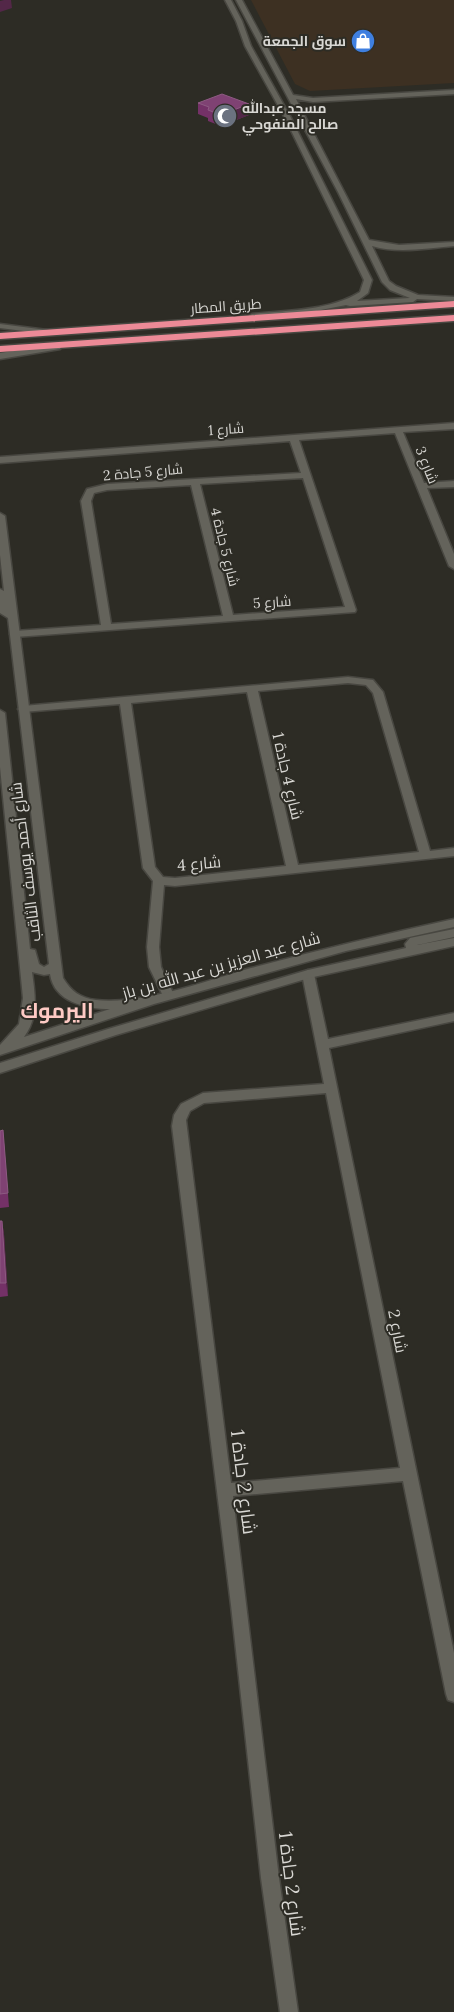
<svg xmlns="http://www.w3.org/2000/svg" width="454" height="2012" viewBox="0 0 454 2012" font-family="Lora,Cairo,serif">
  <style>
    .commercial { fill: #3d3022 }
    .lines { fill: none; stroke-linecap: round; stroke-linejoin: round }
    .street-casing { stroke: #484741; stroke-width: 3 }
    .secondary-casing { stroke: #484741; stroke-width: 3 }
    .highway-casing { stroke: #484741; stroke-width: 3 }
    .street { fill: #64635b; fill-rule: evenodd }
    .secondary { fill: #64635b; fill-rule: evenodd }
    .highway { fill: #ec8a97; fill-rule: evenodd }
    .wall { fill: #743167 }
    .shaded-wall { fill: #532748 }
    .building { fill: #7f4273; stroke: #8d5a82 }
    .labels { text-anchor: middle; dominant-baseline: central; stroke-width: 4; stroke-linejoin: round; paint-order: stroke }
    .far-poi-label { font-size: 14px; font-weight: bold; fill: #d8d7d3; stroke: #2d2c25; text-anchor: end }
    .far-street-label { font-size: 14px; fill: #d8d7d3; stroke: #2d2c25 }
    .street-label { font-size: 16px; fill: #d8d7d3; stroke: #2d2c25 }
    .near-street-label { font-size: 19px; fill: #d8d7d3; stroke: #2d2c25 }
    .district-label { font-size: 21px; font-weight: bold; fill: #fecac4; stroke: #2d2c25 }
  </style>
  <rect width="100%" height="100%" fill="#2d2c25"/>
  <!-- commercial -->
  <path class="commercial" d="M 251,0 L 454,0 L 454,83 L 310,91 L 295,84 Z"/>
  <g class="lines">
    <!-- street casing -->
    <g class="street-casing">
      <path id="street" d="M 225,0 L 231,0 L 242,21 L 251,46 L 291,118 L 372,280 L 368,293 L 357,301 L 410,298 L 390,290 L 382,282 L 338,192 L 236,0 L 242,0 L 293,95 L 313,98 L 454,90 L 454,94 L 313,102 L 296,99 L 369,240 L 399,245 L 454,242 L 454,246 C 427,248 399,254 372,246 L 389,281 L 396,286 L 418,295 L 454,297 L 454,301 L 417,299 L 413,302 L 350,306 L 346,305 L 311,312 L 249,318 L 248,316 L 252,314 C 287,310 330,311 360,292 L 364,280 L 285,118 L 245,46 L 236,21 Z
        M 454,423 L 454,429 L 403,432 L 424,483 L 454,481 L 454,487 L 427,488 L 454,554 L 454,569 L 449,566 L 395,433 L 299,440 L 356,610 L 355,612 L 15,637 L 10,634 L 15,631 L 101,625 L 81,501 L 87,489 L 107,484 L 301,473 L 290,441 L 0,463 L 0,457 ZM 303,478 L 345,607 L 233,615 L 200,484 ZM 191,485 L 223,616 L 111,624 L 91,501 L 94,493 L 107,490 Z
        M 348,677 L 373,680 L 383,692 L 430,851 L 454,848 L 454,856 L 175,886 L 164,885 L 159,947 L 161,967 L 174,995 L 172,998 L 164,998 L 149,967 L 147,947 L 153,881 L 143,868 L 120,704 L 23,712 L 18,709 L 23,706 ZM 348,683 L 366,685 L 373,693 L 419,852 L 298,865 L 258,691 ZM 247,692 L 286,866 L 175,878 L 163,877 L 155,867 L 131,703 Z
        M 308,970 L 314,974 L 328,1039 L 454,1013 L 454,1021 L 329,1048 L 454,1653 L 454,1702 L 448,1700 L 446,1694 L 403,1481 L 233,1496 L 279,1878 L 298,2012 L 280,2012 L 261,1878 L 231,1605 L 172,1126 L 174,1115 L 181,1104 L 203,1093 L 324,1084 L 302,974 ZM 326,1093 L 400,1468 L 231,1483 L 186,1120 L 190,1111 L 204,1103 Z"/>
    </g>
    <!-- secondary casing -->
    <g class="secondary-casing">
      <path id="secondary" d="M 0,324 L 47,330 L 51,332 L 47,334 L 0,328 Z
        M 57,344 L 61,347 L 60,349 L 0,359 L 0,353 Z
        M 0,513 L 5,516 L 63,978 C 71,991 80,998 96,1000 C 142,1005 206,981 251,968 C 319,950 386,934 454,919 L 454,927 L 346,951 L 154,1004 L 0,1055 L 0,1045 L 19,1024 L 23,998 L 0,767 L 0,710 L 5,713 L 30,949 L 35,950 L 39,964 L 44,967 L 49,964 L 8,618 L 0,613 L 0,589 L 4,591 L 0,555 ZM 32,972 L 44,975 L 50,974 C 54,1002 86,1009 110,1009 L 24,1037 C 39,1017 35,995 32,972 Z
        M 454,929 L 454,937 L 417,945 L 454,938 L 454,946 L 309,978 L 116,1035 L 0,1073 L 0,1063 L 108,1029 L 308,970 L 406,948 L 405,944 L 410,938 Z"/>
    </g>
    <!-- highway casing -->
    <g class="highway-casing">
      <path id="highway" d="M 454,301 L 454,307 L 0,339 L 0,333 Z
        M 454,315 L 454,321 L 0,352 L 0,346 Z"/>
    </g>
    <!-- street -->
    <use href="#street" class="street"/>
    <!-- secondary -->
    <use href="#secondary" class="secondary"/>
    <!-- highway -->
    <use href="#highway" class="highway"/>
  </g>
  <!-- wall -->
  <path class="wall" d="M 198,103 L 249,104 L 249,115 L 221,126 L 208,121 L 208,118 L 198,114 Z
    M 3,1130 L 9,1207 L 0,1208 L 0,1131 Z
    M 0,1221 L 2,1221 L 4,1234 L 8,1296 L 0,1297 Z"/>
  <!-- shaded-wall -->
  <path class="shaded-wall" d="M 4,0 L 11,0 L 12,8 L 0,12 L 0,1 Z
    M 249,104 L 249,115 L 221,126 L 221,115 Z
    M 2,1221 L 4,1234 L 8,1296 L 6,1283 Z"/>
  <!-- building -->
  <path class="building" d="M 222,94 L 249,104 L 221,115 L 208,110 L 209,107 L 198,103 Z
    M 3,1130 L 8,1193 L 0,1194 L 0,1131 Z
    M 0,1221 L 2,1221 L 6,1283 L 0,1283 Z"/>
  <!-- icons -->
  <defs>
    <g id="shop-disc" transform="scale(1.25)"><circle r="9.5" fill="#3f7fe0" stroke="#2d2c25"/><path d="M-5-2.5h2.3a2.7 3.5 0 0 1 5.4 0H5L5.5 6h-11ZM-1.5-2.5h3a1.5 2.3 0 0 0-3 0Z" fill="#fff"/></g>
    <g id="mosque-disc" transform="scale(1.25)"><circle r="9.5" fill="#6b7280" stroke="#2d2c25"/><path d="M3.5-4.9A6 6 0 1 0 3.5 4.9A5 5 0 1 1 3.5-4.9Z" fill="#fff"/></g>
  </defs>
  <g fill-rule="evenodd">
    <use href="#shop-disc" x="363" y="41"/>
    <use href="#mosque-disc" x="225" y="116"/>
  </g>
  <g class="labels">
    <!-- far-poi labels -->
    <g class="far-poi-label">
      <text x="346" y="41">سوق الجمعة</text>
      <text x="242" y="108" text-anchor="start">مسجد عبدالله<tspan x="242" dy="16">صالح المنفوحي</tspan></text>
    </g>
    <!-- far-street labels -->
    <g class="far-street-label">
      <text transform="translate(226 306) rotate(-4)">طريق المطار</text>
      <text transform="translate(226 429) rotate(-4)">شارع 1</text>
      <text transform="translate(427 465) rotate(68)">شارع 3</text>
      <text transform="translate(143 472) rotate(-5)">شارع 5 جادة 2</text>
      <text transform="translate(225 547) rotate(76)">شارع 5 جادة 4</text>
      <text transform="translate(272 602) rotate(-4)">شارع 5</text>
    </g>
    <!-- street labels -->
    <g class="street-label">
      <text transform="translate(288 776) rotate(77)">شارع 4 جادة 1</text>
      <text transform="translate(25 862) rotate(-97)">شارع أحمد يوسف الثاقب</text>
      <text transform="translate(199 863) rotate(-5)">شارع 4</text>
      <text transform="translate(221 965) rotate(-16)">شارع عبد العزيز بن عبد الله بن باز</text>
      <text transform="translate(398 1331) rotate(79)">شارع 2</text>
    </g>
    <!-- near-street labels -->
    <g class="near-street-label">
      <text transform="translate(244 1482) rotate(83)">شارع 2 جادة 1</text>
      <text transform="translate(292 1884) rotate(83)">شارع 2 جادة 1</text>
    </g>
    <!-- district labels -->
    <g class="district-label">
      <text x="57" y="1010">اليرموك</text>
    </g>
  </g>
</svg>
